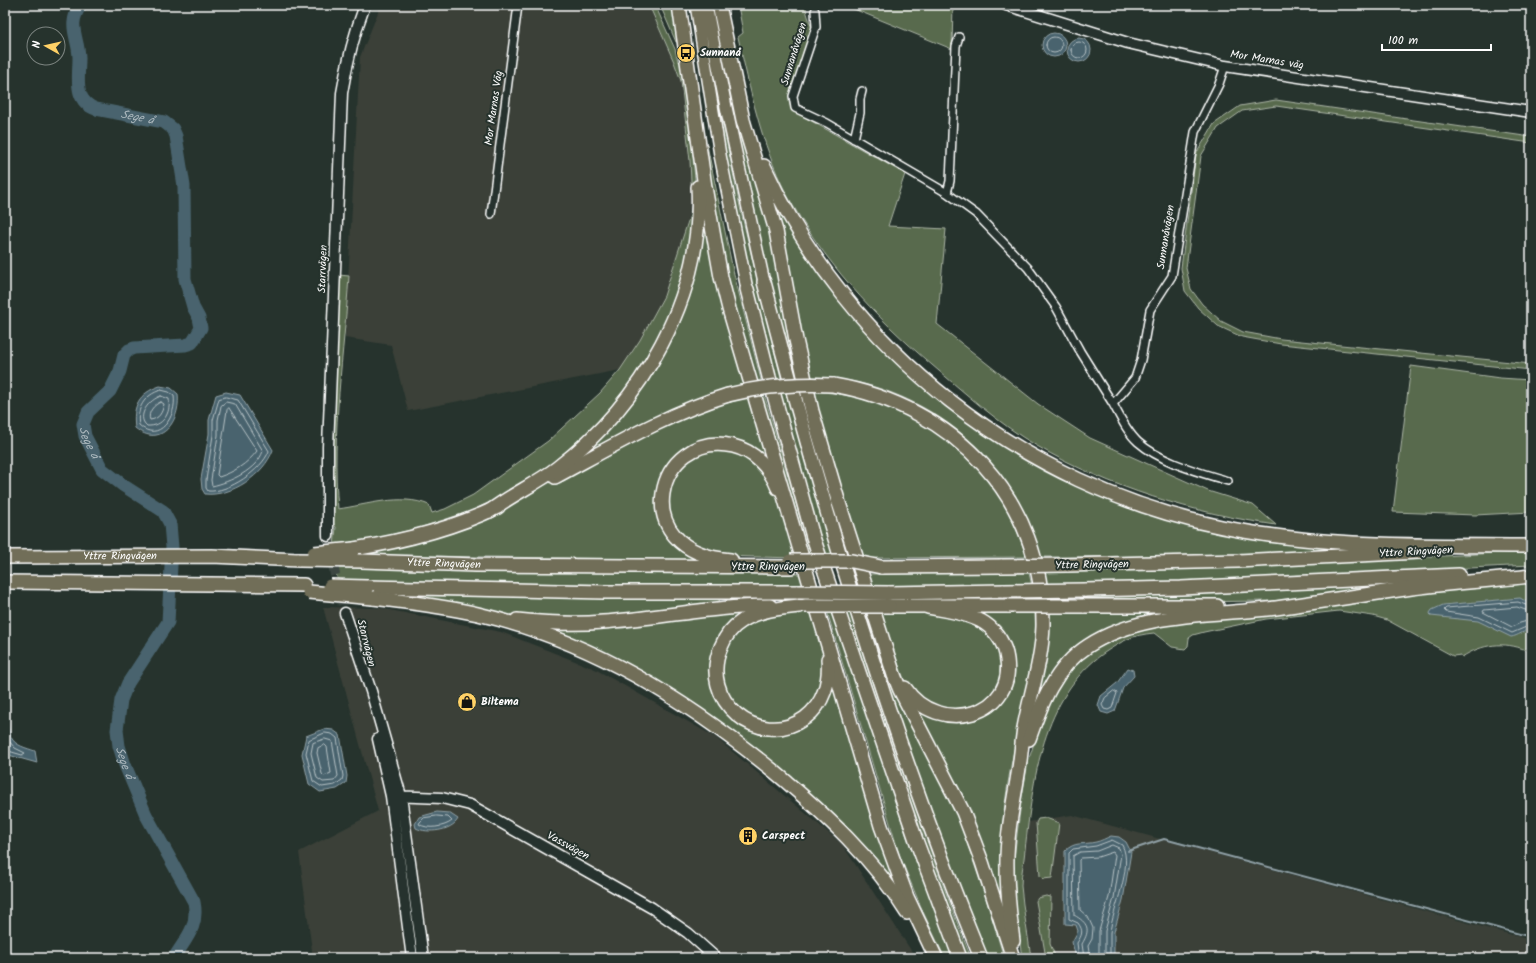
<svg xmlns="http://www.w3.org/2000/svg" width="1536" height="963" viewBox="0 0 1536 963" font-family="Kalam,sans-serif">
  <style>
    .built { fill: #3a4038 }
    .green { fill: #586b4e; stroke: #acb5a6 }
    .water { fill: #49646e; stroke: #92a2a8 }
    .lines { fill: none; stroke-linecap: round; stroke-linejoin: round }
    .shore { stroke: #b6c1c5; stroke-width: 1 }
    .stream { stroke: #92a2a8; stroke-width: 2 }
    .river { stroke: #49646e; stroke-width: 13 }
    .secondary-tunnel { stroke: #3c4742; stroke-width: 10; stroke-dasharray: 10 5; stroke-linecap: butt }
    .street-casing { stroke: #fff; stroke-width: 10 }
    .secondary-casing { stroke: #fff; stroke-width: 13 }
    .primary-casing { stroke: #fff; stroke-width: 14 }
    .highway-casing { stroke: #fff; stroke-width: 16 }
    .street { stroke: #26332d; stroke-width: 7 }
    .secondary { stroke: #26332d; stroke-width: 10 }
    .primary { stroke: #716e59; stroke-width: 11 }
    .highway { stroke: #716e59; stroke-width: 13 }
    .highway-bridge-casing { stroke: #fff; stroke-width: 16; stroke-linecap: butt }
    .highway-bridge { stroke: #716e59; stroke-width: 13 }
    .labels { text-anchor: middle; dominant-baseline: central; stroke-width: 4; stroke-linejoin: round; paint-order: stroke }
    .poi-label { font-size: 11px; font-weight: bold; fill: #fff; stroke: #26332d; text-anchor: start }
    .street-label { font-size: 11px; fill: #fff; stroke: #26332d }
    .water-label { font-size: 12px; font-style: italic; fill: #adb9be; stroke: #26332d }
  </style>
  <rect width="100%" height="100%" fill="#26332d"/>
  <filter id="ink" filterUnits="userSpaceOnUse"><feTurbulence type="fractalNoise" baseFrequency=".025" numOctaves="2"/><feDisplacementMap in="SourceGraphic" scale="8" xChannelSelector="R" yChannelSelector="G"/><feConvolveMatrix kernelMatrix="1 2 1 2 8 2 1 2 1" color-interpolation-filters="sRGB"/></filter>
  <g filter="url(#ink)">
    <!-- built -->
    <path class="built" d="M 381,5 L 649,5 L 674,62 L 681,81 L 690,161 L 692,201 L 683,239 L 664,296 L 640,340 L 620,370 L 408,411 L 391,345 L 345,338 L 360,57 Z
      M 323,607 L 380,608 L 501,632 L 595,669 L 715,737 L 842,844 L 916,958 L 313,958 L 299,852 L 378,811 Z
      M 1072,815 L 1531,940 L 1531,958 L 1031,958 L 1021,885 L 1028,822 Z"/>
    <!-- green -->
    <path class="green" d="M 649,5 L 655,5 L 675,49 L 678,61 L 681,61 L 690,126 L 695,179 L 693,228 L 680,291 L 646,363 L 601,421 L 550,468 L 509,493 L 471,511 L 419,528 L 353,544 L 334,546 L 336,527 L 332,522 L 328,504 L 339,275 L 349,276 C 344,353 331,432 338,509 C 367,505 401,493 429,505 L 432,513 L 445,509 L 473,495 L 548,441 L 600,393 L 620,370 L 640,340 L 664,296 L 690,215 L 692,201 L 690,161 L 681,81 L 674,62 Z
      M 660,5 L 676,5 L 679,42 L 676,42 Z
      M 738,5 L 806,5 L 806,10 L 812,29 L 790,97 L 789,102 L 792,110 L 905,174 L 888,226 L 946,229 L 937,324 L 1038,404 L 1090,438 L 1208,491 L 1253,505 L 1276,525 C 1193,513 1110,488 1037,446 C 999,424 965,393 932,365 C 874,316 822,260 786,193 C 761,144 750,89 738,37 L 743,33 Z
      M 844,5 L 953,5 L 952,49 Z
      M 711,66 L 741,212 L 781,378 L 773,379 L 736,223 Z
      M 1276,100 L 1531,137 L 1531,143 L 1276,106 L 1242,111 L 1218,128 L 1201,156 L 1186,268 L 1191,289 L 1202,304 L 1221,321 L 1243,332 L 1281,339 L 1531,364 L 1531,370 L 1281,344 L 1242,337 L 1218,326 L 1198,308 L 1185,291 L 1181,268 L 1196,154 L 1214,124 L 1240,106 Z
      M 735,130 L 739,130 L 773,237 L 799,377 L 795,377 L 769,280 Z
      M 703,145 L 707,145 L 733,270 L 761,380 L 755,381 L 732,307 Z
      M 762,176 L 780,211 L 803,248 L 919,381 L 1128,505 L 1359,549 L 1186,556 L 1038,557 C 1028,534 1020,508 1007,487 C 968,420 884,376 807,377 Z
      M 702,197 L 747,383 C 679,401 628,429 568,465 L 664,347 Z
      M 1411,366 L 1500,378 L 1531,380 L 1531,512 L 1475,515 L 1393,512 Z
      M 811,391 C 894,396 968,437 1008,512 C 1016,526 1021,542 1027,557 L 863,558 Z
      M 777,392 L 786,392 L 834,558 L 825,558 Z
      M 764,394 L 812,558 L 808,558 L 759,395 Z
      M 752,396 L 775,472 L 711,441 L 662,482 L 677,546 L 701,560 L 350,555 L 484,518 L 560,477 L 692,413 Z
      M 729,449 L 757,464 L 777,494 L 797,558 L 720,556 L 692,546 L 670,521 L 666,497 L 681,465 L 700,452 Z
      M 1531,551 L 1531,565 L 1201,581 L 1044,585 L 1042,572 L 1320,563 Z
      M 335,568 L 802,574 L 805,587 L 338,581 Z
      M 1029,573 L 1032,586 L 871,587 L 867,574 Z
      M 1531,579 L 1531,637 L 1526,650 C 1504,641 1482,644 1462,657 L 1461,655 L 1453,656 L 1387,620 L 1373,616 L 1339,611 L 1266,619 L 1204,632 L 1193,635 L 1189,638 L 1188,646 L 1185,649 L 1172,647 L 1154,633 C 1132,635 1122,641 1104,653 C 1042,697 1033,780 1025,850 C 1024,862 1021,873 1021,886 C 1023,910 1028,934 1031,958 L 1022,958 L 1014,900 L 1013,866 L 1021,803 L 1028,762 L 1042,718 L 1063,676 L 1095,645 L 1152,626 Z
      M 1402,585 L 1315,597 L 1271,601 L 1081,603 L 1080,597 Z
      M 385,595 L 719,599 L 720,604 L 603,619 L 529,618 Z
      M 1048,609 L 1206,609 L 1098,637 L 1036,711 C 1042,677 1049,644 1048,609 Z
      M 963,610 L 1035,611 C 1038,657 1024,702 1015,746 C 1003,802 997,857 1004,913 L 915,705 C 929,708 943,711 957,714 C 962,715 969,718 975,718 C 1005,718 1026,663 1007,639 C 1000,631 974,617 963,610 Z
      M 798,611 L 812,612 L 823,649 L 825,667 L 824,683 L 806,711 L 800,715 L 779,723 L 757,721 L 733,706 L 719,670 L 732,636 L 754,620 Z
      M 827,611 L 833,611 L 907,837 L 954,958 L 945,958 L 924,914 L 900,857 Z
      M 842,612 L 851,612 C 888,729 926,845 971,958 L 963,958 Z
      M 868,612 L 955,808 L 986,898 L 1004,958 L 985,958 L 911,757 L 863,613 Z
      M 912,612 L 958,617 L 989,632 L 1003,658 L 1003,675 L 991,697 L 962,711 L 931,706 L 908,685 L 904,679 L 879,613 Z
      M 751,613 L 711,666 L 747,726 L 801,724 L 832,668 L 902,893 L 723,727 L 531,626 L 684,615 Z
      M 1046,818 L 1059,823 L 1052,878 L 1043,879 L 1040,876 L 1036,823 L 1038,819 Z
      M 1046,896 L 1051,897 L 1050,944 L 1056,958 L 1046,958 L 1036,901 L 1038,898 Z"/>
    <!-- water -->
    <path class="water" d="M1042 45a12 12 0 1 1 24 0a12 12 0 1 1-24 0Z
      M1067 50a12 12 0 1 1 24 0a12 12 0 1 1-24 0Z
      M 160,386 L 171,388 L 178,394 C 181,421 161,449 135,428 C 132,406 139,393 160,386 Z
      M 226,392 L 240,395 L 273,450 C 264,475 231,497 205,494 L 202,489 L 201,479 L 209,434 L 209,420 L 216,395 Z
      M 1520,598 L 1531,604 L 1531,628 C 1524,631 1518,636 1511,637 L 1478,621 L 1431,616 L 1430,613 L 1432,610 L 1443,605 Z
      M 5,661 L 7,663 C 5,678 5,724 11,737 C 15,746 27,748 35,751 L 37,763 L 5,754 Z
      M 1128,668 L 1133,670 L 1134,676 L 1123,688 L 1115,711 L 1108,714 L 1101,712 L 1098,705 L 1101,696 L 1117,683 Z
      M 324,729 L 333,730 L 340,735 L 347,776 L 346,783 L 337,789 L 320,792 L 309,784 L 302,754 L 306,736 Z
      M 437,812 L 449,813 L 458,819 C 452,831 427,834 416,828 L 415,824 L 419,817 Z
      M 1111,836 L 1119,837 L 1126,842 L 1131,852 L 1123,900 L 1114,932 L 1114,958 L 1076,958 L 1072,942 L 1078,931 L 1076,925 L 1065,924 L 1065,851 C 1075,841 1083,845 1096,842 C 1101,841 1106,838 1111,836 Z"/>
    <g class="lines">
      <!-- shore -->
      <path class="shore" d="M1046 45a8 8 0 1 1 16 0a8 8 0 1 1-16 0Z
        M1071 50a8 8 0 1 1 16 0a8 8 0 1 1-16 0Z
        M 161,390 L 169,392 L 174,396 C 177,416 159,444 139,425 C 136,409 144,395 161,390 Z
        M 161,396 L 169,399 C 171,413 163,427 147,426 C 135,416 150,399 161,396 Z
        M 226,397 L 238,400 L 269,451 C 262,470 228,493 208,491 L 206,488 L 206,480 L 213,435 L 213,420 L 219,399 Z
        M 161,402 L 164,404 C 162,413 159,419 150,420 C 147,413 154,404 161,402 Z
        M 226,402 L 235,404 L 263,451 C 257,470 230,482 212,486 L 211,480 L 218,435 L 218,420 L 221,406 Z
        M 229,408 L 257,451 C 247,464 234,472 219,477 L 217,475 L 227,410 Z
        M 1531,607 L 1518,602 L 1446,608 L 1444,610 L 1446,612 L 1479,617 L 1512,633 L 1531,625
        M 1531,612 L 1517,607 L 1484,610 L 1483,612 L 1512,627 L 1520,623 L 1531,620
        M 1114,691 L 1117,693 L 1112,708 L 1108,710 L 1104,709 L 1102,705 L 1105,698 Z
        M 5,725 L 8,740 L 15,748 L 25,753 L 22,755 L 5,750
        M 325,733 L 332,734 L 337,738 L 343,776 L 342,780 L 335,785 L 322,787 L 313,781 L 306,753 L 309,740 Z
        M 325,739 L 332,741 L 338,776 L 334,781 L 323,782 L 317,778 L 311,753 L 313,743 Z
        M 325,745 L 327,747 L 331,773 L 324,776 L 322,774 L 317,753 L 318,748 Z
        M 437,816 L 448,817 L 452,821 C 445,827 427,830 419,824 L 420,822 L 424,818 Z
        M 1079,958 L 1077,943 C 1082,935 1084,931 1078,923 L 1069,919 L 1069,853 L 1073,849 L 1096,846 L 1112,840 L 1122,845 C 1134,867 1112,909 1110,933 C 1110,941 1110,950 1110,958
        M 1084,958 L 1082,944 C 1091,929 1088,923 1074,915 L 1073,856 L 1080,852 L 1097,851 L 1112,845 L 1119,848 L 1121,854 L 1114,898 L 1105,931 L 1105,958
        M 1090,958 L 1088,946 L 1092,939 L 1093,928 L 1088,917 L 1080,910 L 1079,860 L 1081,858 L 1098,857 L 1113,852 L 1115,855 L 1109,897 L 1099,931 L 1099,958"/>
      <!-- stream -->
      <path class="stream" d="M 1128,851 L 1164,839 L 1531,937"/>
      <!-- river -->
      <path class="river" id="s1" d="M 81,5 C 66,25 79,38 79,58 C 79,78 73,101 96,109 L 164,122 L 173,129 L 176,136 L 184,186 L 185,279 L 193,307 L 199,318 L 201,328 L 192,343 L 185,345 L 134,348 L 129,350 L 124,355 L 120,371 L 110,391 L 88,412 L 83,424 L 85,436 L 102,469 L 124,486 L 163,511 L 170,524 L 172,547 L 168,622 L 128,683 L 121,700 L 117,730 L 119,746 L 125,765 L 146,815 L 194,902 C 199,927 186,938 174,958"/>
      <!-- secondary-tunnel -->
      <path class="secondary-tunnel" d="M 328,536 L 335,575 L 345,613"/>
      <!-- street casing -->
      <g class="street-casing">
        <path id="street" d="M 815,11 L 816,27 L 793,96 L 795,108 L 827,123 L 947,193 L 976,214 L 1028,268 L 1056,307 L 1080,351 L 1113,404 L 1135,378 L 1141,360 L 1150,310 L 1172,276 L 1195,132 L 1219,84 L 1225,66
          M 854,139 L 860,113 L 860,99 L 862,91
          M 947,193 L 950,181 L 956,46 L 959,37
          M 491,214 L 518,5
          M 1113,404 C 1120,417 1127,432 1138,442 C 1162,463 1199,472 1228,481"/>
      </g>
      <!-- secondary casing -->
      <g class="secondary-casing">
        <path id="secondary" d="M 1006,5 L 1128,43 L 1225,66 L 1531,112
          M 328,536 L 328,447 L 342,93 C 347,62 354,34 365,5
          M 345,613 L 371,691 L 401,796 L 423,958
          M 378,739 L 391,796 L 412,958
          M 391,796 L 442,798 L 470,805 L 652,908 L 688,933 L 716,958"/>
      </g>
      <!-- primary casing -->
      <g class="primary-casing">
        <path id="primary" d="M 696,5 L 720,155 L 747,289
          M 706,5 L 726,107 L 764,282"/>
      </g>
      <!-- highway casing -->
      <g class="highway-casing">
        <g id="highway">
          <path d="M 679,5 L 705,187 L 721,277 L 729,309 L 881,826 L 907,897 L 936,958"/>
          <path d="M 719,5 L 743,120 L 776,231 L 796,340 L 812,411 L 838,500 L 894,675 L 900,690 L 963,812 L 982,862 L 1013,958"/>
          <path d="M 764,166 C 848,351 1024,487 1222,527 C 1323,548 1427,545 1529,546"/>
          <path d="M 764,282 C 823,511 891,738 981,958"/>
          <path d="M 747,289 L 769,377 L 813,537 L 916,840 L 960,958"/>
          <path d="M 833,385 C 955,406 1044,499 1043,626 C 1042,660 1030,695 1024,728 C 1022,741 1021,755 1019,768 C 1014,801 1006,834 1007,868 C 1007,892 1010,917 1013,941"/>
          <path d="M 555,477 C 611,447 666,414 728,395"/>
          <path d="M 490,511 C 511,495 536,484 557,468 C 642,403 704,296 698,187"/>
          <path d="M 354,549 C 404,541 452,529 498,507"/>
          <path id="s2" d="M 5,557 L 212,556 L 299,560"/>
          <path d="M 731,560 C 623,552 657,428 733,446 C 754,451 770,468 778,488"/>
          <path id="s3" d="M 362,561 L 476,565 L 791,567"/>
          <path d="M 1067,565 L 1238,561 L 1419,552"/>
          <path d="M 881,567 L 1002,566"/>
          <path d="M 5,582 L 304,585"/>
          <path d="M 367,587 L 604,592 L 798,592"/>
          <path d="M 1084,590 L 1181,588 L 1459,575"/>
          <path d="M 888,593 L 1004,591"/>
          <path d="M 373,598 C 408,602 443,606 478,614 C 593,641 685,699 776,773 C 825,814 873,858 907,913"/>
          <path d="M 800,606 C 780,608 759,610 742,621 C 732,627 725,637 721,647 C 698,699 758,751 805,718 C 824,704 830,681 828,659"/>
          <path d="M 889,606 L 1009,606"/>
          <path d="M 1083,606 L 1217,606"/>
          <path d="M 517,620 C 546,623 574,625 603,622 C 659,618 714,606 770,606"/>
          <path d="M 905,688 C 937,737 1020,717 1006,654 C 1003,641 994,628 981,621 C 965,613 946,610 928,607"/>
          <path d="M 1029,739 C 1041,704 1055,667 1088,646 C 1142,611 1214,616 1276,608 C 1319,602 1362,595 1405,589 C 1447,583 1489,581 1531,576"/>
        </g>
      </g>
      <!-- street -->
      <use href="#street" class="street"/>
      <!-- secondary -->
      <use href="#secondary" class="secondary"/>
      <!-- primary -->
      <use href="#primary" class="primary"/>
      <!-- highway -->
      <use href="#highway" class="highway"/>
      <!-- highway-bridge casing -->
      <g class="highway-bridge-casing">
        <path id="highway-bridge" d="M 728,395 C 763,386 797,383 833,385
          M 314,553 L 354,549
          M 299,560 L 362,561
          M 790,561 L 852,561 L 881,567
          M 1002,566 L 1067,565
          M 330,586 L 367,587
          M 1004,591 L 1084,590
          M 309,592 L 373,598
          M 798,592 L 888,593
          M 805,606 L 889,606
          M 1009,606 L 1083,606"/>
      </g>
      <!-- highway-bridge -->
      <use href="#highway-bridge" class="highway-bridge"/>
    </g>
  </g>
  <!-- icons -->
  <defs>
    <g id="bus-disc" transform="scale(1)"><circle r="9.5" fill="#ffd166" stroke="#26332d"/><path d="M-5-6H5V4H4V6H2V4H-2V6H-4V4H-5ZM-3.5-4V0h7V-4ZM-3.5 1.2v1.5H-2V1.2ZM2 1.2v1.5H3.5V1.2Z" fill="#111"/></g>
    <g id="shop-disc" transform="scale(1)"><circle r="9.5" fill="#ffd166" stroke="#26332d"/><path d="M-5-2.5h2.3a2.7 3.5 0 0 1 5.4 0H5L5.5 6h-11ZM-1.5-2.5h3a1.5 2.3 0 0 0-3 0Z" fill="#111"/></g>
    <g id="building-disc" transform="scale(1)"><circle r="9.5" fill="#ffd166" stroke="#26332d"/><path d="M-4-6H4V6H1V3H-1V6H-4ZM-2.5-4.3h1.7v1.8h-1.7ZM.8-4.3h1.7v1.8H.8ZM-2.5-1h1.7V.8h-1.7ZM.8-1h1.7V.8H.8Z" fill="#111"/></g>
  </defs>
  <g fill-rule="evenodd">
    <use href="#bus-disc" x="686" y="53"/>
    <use href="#shop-disc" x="467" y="702"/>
    <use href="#building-disc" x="748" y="836"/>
  </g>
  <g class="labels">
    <!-- poi labels -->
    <g class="poi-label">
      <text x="700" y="53">Sunnanå</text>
      <text x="481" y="702">Biltema</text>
      <text x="762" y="836">Carspect</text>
    </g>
    <!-- street labels -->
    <g class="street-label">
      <text transform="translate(794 54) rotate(-73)">Sunnanåvägen</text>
      <text transform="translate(1267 60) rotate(9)">Mor Marnas väg</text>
      <text transform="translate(494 108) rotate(-82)">Mor Marnas Väg</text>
      <text transform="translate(1166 237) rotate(-81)">Sunnanåvägen</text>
      <text transform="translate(323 269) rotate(-88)">Starrvägen</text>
      <text transform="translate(1416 552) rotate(-3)">Yttre Ringvägen</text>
      <text stroke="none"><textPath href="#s2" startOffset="115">Yttre Ringvägen</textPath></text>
      <text stroke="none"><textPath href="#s3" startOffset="82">Yttre Ringvägen</textPath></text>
      <text transform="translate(1092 565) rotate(-1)">Yttre Ringvägen</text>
      <text x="768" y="567">Yttre Ringvägen</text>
      <text transform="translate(366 643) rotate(76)">Starrvägen</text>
      <text transform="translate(568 846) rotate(29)">Vassvägen</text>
    </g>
    <!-- water labels -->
    <g class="water-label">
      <text stroke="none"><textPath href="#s1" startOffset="156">Sege å</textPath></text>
      <text stroke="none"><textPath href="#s1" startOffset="588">Sege å</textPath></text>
      <text stroke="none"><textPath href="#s1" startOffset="960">Sege å</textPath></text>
    </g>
  </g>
  <!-- margin -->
  <rect width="1536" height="963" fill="none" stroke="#26332d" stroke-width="20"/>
  <rect x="10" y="10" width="1516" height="943" fill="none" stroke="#fff" stroke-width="1.5" filter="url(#ink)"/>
  <!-- north arrow -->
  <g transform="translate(46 46) rotate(278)"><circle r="19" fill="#26332d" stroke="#7d8581"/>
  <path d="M0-3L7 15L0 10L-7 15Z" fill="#ffd166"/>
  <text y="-6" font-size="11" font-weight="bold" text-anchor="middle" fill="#ffffff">N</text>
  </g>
  <!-- scale -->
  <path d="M1382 44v6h109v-6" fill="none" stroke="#ffffff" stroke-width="2"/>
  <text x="1388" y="44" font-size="12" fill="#ffffff" stroke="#26332d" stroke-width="3" paint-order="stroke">100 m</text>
</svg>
